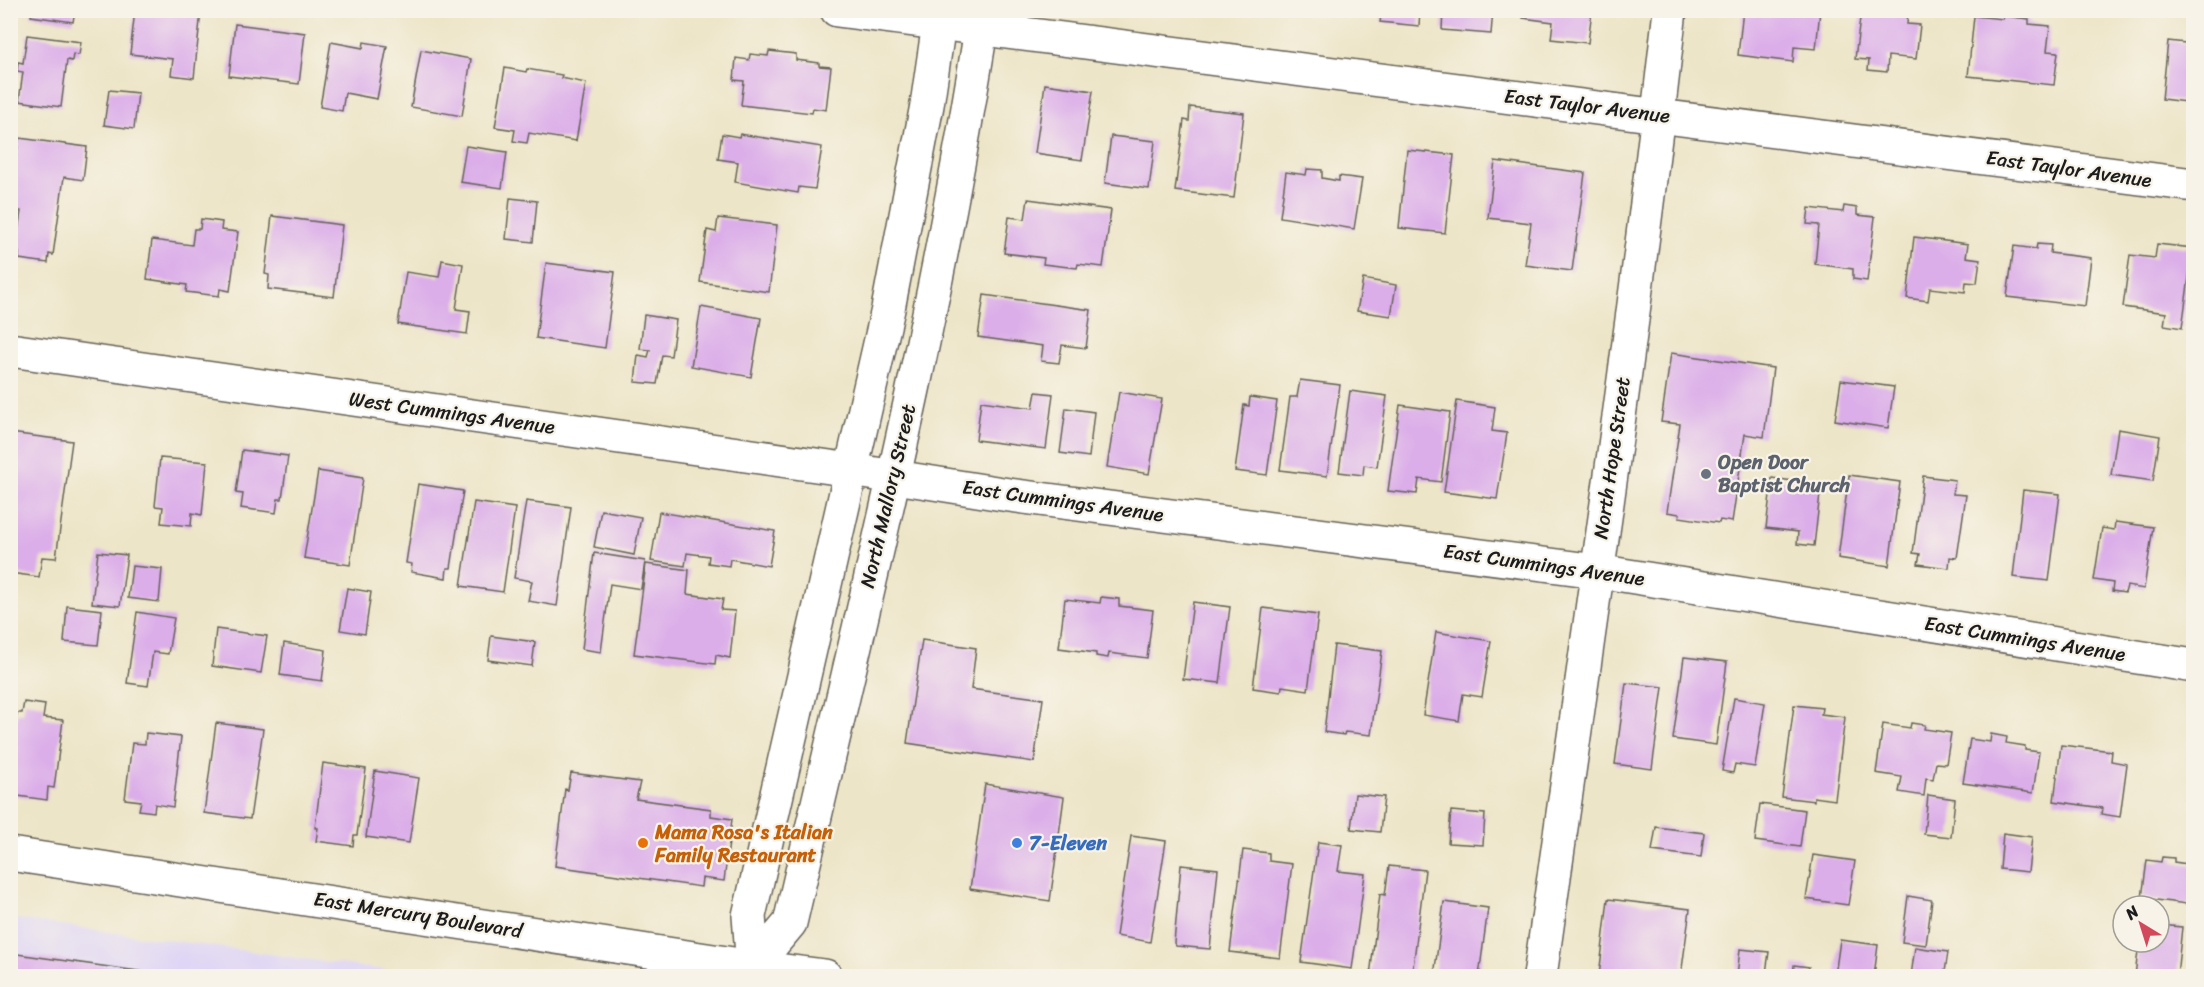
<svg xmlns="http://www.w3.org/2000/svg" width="2204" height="987" viewBox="0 0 2204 987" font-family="Sriracha,sans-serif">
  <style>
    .built { fill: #dfd5f5 }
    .building { fill: #dbade9 }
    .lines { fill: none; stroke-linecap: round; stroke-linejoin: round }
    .street-casing { stroke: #656258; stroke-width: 36 }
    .secondary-casing { stroke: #656258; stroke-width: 36 }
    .primary-casing { stroke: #656258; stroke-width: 36 }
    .street { stroke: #fff; stroke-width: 33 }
    .secondary { stroke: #fff; stroke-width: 33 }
    .primary { stroke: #fff; stroke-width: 33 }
    .worship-dot { fill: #6b7280; stroke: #f7f3e8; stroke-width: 2 }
    .food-dot { fill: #e8710a; stroke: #f7f3e8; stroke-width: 2 }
    .shop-dot { fill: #3f7fe0; stroke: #f7f3e8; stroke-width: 2 }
    .labels { text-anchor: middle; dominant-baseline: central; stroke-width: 4.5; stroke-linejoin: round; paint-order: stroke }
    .street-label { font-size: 20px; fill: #1c1c1c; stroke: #f7f3e8 }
    .worship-label { font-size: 20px; font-weight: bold; fill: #5b616d; stroke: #f7f3e8; text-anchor: start }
    .food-label { font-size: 20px; font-weight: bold; fill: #c56008; stroke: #f7f3e8; text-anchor: start }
    .shop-label { font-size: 20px; font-weight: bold; fill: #366cbe; stroke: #f7f3e8; text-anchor: start }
  </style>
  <rect width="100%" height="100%" fill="#f7f3e8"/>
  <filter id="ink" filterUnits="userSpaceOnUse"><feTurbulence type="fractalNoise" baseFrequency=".0167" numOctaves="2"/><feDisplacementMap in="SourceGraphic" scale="12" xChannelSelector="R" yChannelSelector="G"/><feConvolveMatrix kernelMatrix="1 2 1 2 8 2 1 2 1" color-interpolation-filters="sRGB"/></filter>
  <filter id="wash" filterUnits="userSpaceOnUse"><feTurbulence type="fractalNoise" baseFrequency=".008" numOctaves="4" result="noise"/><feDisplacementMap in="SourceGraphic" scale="24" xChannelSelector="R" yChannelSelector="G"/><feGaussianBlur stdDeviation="1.35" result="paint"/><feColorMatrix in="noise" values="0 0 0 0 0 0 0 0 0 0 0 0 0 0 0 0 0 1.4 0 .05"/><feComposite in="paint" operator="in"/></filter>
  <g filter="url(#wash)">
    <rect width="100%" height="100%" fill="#ede5c7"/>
    <!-- built -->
    <path class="built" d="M 11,918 L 426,976 L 11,976 Z"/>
    <g id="blocks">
      <!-- building -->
      <path class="building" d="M 32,10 L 75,10 L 73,22 L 31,16 Z
        M 135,10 L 201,11 L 194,78 L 171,75 L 173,59 L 130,54 Z
        M 1382,10 L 1420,10 L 1419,26 L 1380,22 Z
        M 1443,10 L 1493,10 L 1491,34 L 1442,30 Z
        M 1524,10 L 1592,10 L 1588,43 L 1551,39 L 1553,22 L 1523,18 Z
        M 1743,10 L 1820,10 L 1816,49 L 1794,47 L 1793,62 L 1738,55 Z
        M 1861,10 L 1908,10 L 1907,24 L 1920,25 L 1916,59 L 1888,56 L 1887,72 L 1868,70 L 1869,60 L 1855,59 Z
        M 1974,16 L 2003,19 L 2003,16 L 2029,19 L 2029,24 L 2050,26 L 2047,51 L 2058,52 L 2054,85 L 1968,76 Z
        M 235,24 L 305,33 L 299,84 L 229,76 Z
        M 27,35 L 81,42 L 79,55 L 73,54 L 72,61 L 67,60 L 61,107 L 19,101 L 23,72 L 17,71 L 18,62 L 23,63 Z
        M 2168,41 L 2194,44 L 2194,103 L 2162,99 Z
        M 331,42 L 363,48 L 364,42 L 387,46 L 377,99 L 345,93 L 342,111 L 320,107 Z
        M 421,50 L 471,59 L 462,116 L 411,107 Z
        M 769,51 L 796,54 L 796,60 L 819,63 L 819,66 L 831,67 L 826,110 L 813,108 L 812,113 L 741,105 L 744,81 L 734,80 L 736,58 L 749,60 L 750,54 L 768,56 Z
        M 505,68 L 526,72 L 527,69 L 562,75 L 561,78 L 586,83 L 576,141 L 529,133 L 527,143 L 513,141 L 515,130 L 495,127 Z
        M 1045,84 L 1093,91 L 1082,160 L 1035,153 Z
        M 109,90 L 138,93 L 134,129 L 104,125 Z
        M 1190,107 L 1244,113 L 1234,198 L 1175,191 L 1184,120 L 1189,121 Z
        M 722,134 L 739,137 L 740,134 L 822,147 L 815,189 L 799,187 L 798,193 L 735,182 L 738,162 L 718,159 Z
        M 1111,136 L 1155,141 L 1149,189 L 1105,183 Z
        M 19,138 L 87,147 L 83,180 L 64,177 L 53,255 L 49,254 L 48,263 L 19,259 L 19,252 L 15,251 L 21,211 L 10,209 L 10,200 Z
        M 466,146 L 507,152 L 502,188 L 460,182 Z
        M 1407,150 L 1454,155 L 1445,233 L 1399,228 Z
        M 1495,161 L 1585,173 L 1572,271 L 1525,265 L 1531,223 L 1488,218 Z
        M 1307,169 L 1322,170 L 1322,178 L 1339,181 L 1339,176 L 1362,179 L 1354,229 L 1280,217 L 1286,172 L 1306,175 Z
        M 510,198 L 537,201 L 533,242 L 506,239 Z
        M 1028,199 L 1111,210 L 1103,267 L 1078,264 L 1077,268 L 1043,264 L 1044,258 L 1004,253 L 1009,217 L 1025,219 Z
        M 1844,206 L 1857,208 L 1857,215 L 1875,217 L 1867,281 L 1853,279 L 1853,269 L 1815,264 L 1819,225 L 1807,224 L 1809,208 L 1843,212 Z
        M 272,216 L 342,225 L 334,297 L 268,289 L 269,275 L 265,274 Z
        M 718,218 L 777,225 L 769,292 L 700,282 L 707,230 L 716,232 Z
        M 201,219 L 222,222 L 221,230 L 238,232 L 230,291 L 220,289 L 219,296 L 186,292 L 187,285 L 147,279 L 152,240 L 192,245 L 194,229 L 200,229 Z
        M 1914,237 L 1968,244 L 1966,257 L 1980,259 L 1977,283 L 1966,282 L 1965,292 L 1930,288 L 1928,301 L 1907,298 Z
        M 2037,244 L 2051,245 L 2050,253 L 2091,258 L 2085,306 L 2007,297 L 2014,246 L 2036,249 Z
        M 2157,244 L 2193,248 L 2182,328 L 2164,325 L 2166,313 L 2123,307 L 2130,255 L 2155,258 Z
        M 442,260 L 463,264 L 456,309 L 470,311 L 467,334 L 398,324 L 406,272 L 439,277 Z
        M 546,263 L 615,272 L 605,348 L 536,338 Z
        M 1363,279 L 1396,285 L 1391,316 L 1357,311 Z
        M 984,295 L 1091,310 L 1086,348 L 1062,345 L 1059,363 L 1041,361 L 1043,346 L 978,337 Z
        M 701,307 L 761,318 L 751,377 L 691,366 Z
        M 644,315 L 676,320 L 671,356 L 662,355 L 657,384 L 635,382 L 638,355 L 648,357 L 650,350 L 640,349 Z
        M 1671,353 L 1773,368 L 1764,437 L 1745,434 L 1732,522 L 1720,520 L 1719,523 L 1679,517 L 1680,514 L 1667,512 L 1680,424 L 1661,422 Z
        M 1300,380 L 1340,385 L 1327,476 L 1280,470 L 1290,397 L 1297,397 Z
        M 1841,380 L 1894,387 L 1888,428 L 1835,420 Z
        M 1350,391 L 1387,396 L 1377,467 L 1364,465 L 1363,475 L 1339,472 Z
        M 1036,392 L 1053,394 L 1046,449 L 976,440 L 981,401 L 1033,408 Z
        M 1119,392 L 1162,399 L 1149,474 L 1107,467 Z
        M 1250,397 L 1277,401 L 1267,475 L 1235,471 L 1244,405 L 1249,406 Z
        M 1457,401 L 1495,407 L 1492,431 L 1507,433 L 1497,499 L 1444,492 Z
        M 1400,405 L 1450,412 L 1441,482 L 1419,479 L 1417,494 L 1388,491 Z
        M 1066,408 L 1094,412 L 1089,457 L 1060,453 Z
        M 2118,429 L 2160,436 L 2153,481 L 2111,475 Z
        M 10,433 L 72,441 L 56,558 L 42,557 L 39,577 L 10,573 Z
        M 242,450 L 288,456 L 282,499 L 278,499 L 276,513 L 241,508 L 243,494 L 236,493 Z
        M 160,458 L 207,462 L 202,515 L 192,513 L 191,526 L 161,523 L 163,507 L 155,506 Z
        M 318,471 L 363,478 L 350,565 L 304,558 Z
        M 1849,475 L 1900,482 L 1889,566 L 1838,558 Z
        M 1923,476 L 1955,480 L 1953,494 L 1966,495 L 1957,558 L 1950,557 L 1949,568 L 1918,564 L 1920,554 L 1913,553 Z
        M 1772,478 L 1821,485 L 1814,546 L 1797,544 L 1798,532 L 1766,528 Z
        M 418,484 L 463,491 L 451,568 L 447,568 L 446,578 L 411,572 L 412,564 L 406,563 Z
        M 2023,490 L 2060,494 L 2049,581 L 2013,577 Z
        M 526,501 L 571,507 L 557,606 L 528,601 L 532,581 L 514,578 Z
        M 474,502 L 515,508 L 503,592 L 461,586 Z
        M 601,510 L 641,517 L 634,555 L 594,547 Z
        M 659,512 L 775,531 L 769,566 L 730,559 L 729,566 L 708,563 L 709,556 L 687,553 L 685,566 L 651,561 Z
        M 2115,522 L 2153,527 L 2144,589 L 2127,586 L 2125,593 L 2112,591 L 2113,583 L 2094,580 L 2102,528 L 2114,530 Z
        M 98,552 L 127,555 L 120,606 L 92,603 Z
        M 594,553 L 645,561 L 641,589 L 610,584 L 601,652 L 582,649 Z
        M 646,564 L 689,570 L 687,594 L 723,599 L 721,610 L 735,611 L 730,658 L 716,655 L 715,664 L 634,654 Z
        M 132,566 L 162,569 L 159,602 L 128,598 Z
        M 347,588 L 371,592 L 365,634 L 340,630 Z
        M 1101,597 L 1119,599 L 1119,606 L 1153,610 L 1147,658 L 1109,653 L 1108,658 L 1096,656 L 1096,653 L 1059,648 L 1065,599 L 1100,603 Z
        M 1193,602 L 1230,607 L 1220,683 L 1183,679 Z
        M 67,606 L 102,610 L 98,645 L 64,642 Z
        M 1263,608 L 1318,615 L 1308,690 L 1282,686 L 1281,692 L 1253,688 Z
        M 137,612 L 174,618 L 168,654 L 153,652 L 148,686 L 127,683 Z
        M 216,629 L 267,636 L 261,673 L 212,666 Z
        M 1436,632 L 1491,641 L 1482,697 L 1463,694 L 1459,721 L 1423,715 Z
        M 491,636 L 535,642 L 532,666 L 488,660 Z
        M 922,640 L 976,648 L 971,689 L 1043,699 L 1034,762 L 907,743 Z
        M 284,643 L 326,650 L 322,681 L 280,675 Z
        M 1334,645 L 1382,651 L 1371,735 L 1345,732 L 1344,735 L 1324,732 Z
        M 1684,657 L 1727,662 L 1716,745 L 1673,739 Z
        M 1626,683 L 1663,687 L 1652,769 L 1615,764 Z
        M 1734,698 L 1765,703 L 1755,767 L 1735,764 L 1733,773 L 1722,771 Z
        M 24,702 L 45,705 L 43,718 L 63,720 L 54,788 L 48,787 L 47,800 L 11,795 L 12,782 L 10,782 L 10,756 L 17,713 L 22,713 Z
        M 1794,705 L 1822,708 L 1821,714 L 1845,717 L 1835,800 L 1814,797 L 1814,801 L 1782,797 Z
        M 216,723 L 263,729 L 250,819 L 204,813 Z
        M 1911,723 L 1925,725 L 1924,729 L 1951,733 L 1946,764 L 1936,763 L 1933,779 L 1926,778 L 1924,796 L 1899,792 L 1902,777 L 1876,773 L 1883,724 L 1910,728 Z
        M 146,733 L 181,737 L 173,807 L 155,804 L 154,812 L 139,810 L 141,801 L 125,799 L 132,743 L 145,744 Z
        M 1991,734 L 2007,737 L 2006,743 L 2025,746 L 2025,750 L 2039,752 L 2033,793 L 1963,783 L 1970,739 L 1990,742 Z
        M 2061,745 L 2112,751 L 2111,761 L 2127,764 L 2120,817 L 2101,814 L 2102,808 L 2054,801 Z
        M 323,763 L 366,769 L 357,835 L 354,835 L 353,846 L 316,841 L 318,828 L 315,828 Z
        M 375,771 L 419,778 L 409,843 L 366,837 Z
        M 571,773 L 640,782 L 636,799 L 711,809 L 711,816 L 732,819 L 724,881 L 702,878 L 701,887 L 555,866 L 565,789 L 568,790 Z
        M 985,784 L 1064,797 L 1050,901 L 970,889 Z
        M 1355,794 L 1384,797 L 1380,832 L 1351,829 Z
        M 1928,795 L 1955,799 L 1951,837 L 1924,834 Z
        M 1760,804 L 1805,810 L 1800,847 L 1755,841 Z
        M 1451,811 L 1485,814 L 1483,845 L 1448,843 Z
        M 1656,827 L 1704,833 L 1701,857 L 1652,851 Z
        M 2003,833 L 2032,837 L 2028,872 L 2000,869 Z
        M 1131,836 L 1166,841 L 1150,942 L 1116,936 Z
        M 1318,842 L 1342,845 L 1338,871 L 1365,874 L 1352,969 L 1301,962 Z
        M 1243,850 L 1269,853 L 1269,861 L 1292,864 L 1280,958 L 1230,952 Z
        M 1813,855 L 1855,861 L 1848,905 L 1806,899 Z
        M 2162,857 L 2174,858 L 2174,862 L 2194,865 L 2194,905 L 2142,898 L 2147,860 L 2161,862 Z
        M 1181,865 L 1218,869 L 1210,949 L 1176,946 L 1174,943 Z
        M 1389,866 L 1425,870 L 1412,976 L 1370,976 L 1380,894 L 1385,895 Z
        M 1908,896 L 1932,900 L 1926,945 L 1902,942 Z
        M 1608,899 L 1690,909 L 1681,976 L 1599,976 Z
        M 1444,902 L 1488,908 L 1479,976 L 1434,976 Z
        M 2159,925 L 2182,927 L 2177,976 L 2135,976 L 2139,942 L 2159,942 Z
        M 1840,940 L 1878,945 L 1874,976 L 1835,976 Z
        M 1915,947 L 1948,952 L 1945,972 L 1969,976 L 1911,976 Z
        M 1740,949 L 1769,952 L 1766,973 L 1785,976 L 1737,976 Z
        M 10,953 L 166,975 L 166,976 L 10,976 Z
        M 1794,965 L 1809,967 L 1808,976 L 1793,976 Z"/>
    </g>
  </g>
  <g filter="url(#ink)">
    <use href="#blocks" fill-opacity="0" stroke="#656258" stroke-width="1.5"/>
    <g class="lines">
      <!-- street casing -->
      <g class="street-casing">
        <path id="street" d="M 837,10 L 2194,185
          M 10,350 L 851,470 L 1009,495 L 1597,571 L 2194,666
          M 1540,976 C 1585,655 1634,333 1670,10"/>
      </g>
      <!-- secondary casing -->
      <g class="secondary-casing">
        <path id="secondary" d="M 753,967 L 790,923 C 860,621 937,318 984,10
          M 753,967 L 749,916 L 888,309 L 927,105 L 941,10
          M 753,967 L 825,976"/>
      </g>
      <!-- primary casing -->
      <g class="primary-casing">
        <path id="primary" d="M 10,854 L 753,967 L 751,976"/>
      </g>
      <!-- street -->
      <use href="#street" class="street"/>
      <!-- secondary -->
      <use href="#secondary" class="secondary"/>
      <!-- primary -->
      <use href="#primary" class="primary"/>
    </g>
  </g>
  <!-- markers -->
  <circle class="worship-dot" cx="1706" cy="474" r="6"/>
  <circle class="food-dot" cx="643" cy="843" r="6"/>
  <circle class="shop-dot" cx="1017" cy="843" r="6"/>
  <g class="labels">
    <!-- street labels -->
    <g class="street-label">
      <text transform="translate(1587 106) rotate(7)">East Taylor Avenue</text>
      <text transform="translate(2069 169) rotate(8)">East Taylor Avenue</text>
      <text transform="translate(452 413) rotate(8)">West Cummings Avenue</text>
      <text transform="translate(1612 458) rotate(-82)">North Hope Street</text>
      <text transform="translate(888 496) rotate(-77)">North Mallory Street</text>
      <text transform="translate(1063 501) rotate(8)">East Cummings Avenue</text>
      <text transform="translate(1544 565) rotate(8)">East Cummings Avenue</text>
      <text transform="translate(2025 639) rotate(9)">East Cummings Avenue</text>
      <text transform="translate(418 915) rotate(9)">East Mercury Boulevard</text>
    </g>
    <!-- worship labels -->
    <g class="worship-label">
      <text x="1718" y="462">Open Door<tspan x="1718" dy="23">Baptist Church</tspan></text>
    </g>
    <!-- food labels -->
    <g class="food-label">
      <text x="655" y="832">Mama Rosa's Italian<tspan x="655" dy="23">Family Restaurant</tspan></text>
    </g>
    <!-- shop labels -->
    <g class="shop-label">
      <text x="1029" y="843">7-Eleven</text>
    </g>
  </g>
  <!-- margin -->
  <rect width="2204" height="987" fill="none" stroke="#f7f3e8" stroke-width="36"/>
  <!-- north arrow -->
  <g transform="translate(2141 924) rotate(322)"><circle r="28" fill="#f7f3e8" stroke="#9f9d96" stroke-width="1.5"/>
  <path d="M0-4.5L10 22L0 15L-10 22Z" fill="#d1495b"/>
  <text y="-9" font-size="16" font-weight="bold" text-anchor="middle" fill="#1c1c1c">N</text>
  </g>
</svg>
